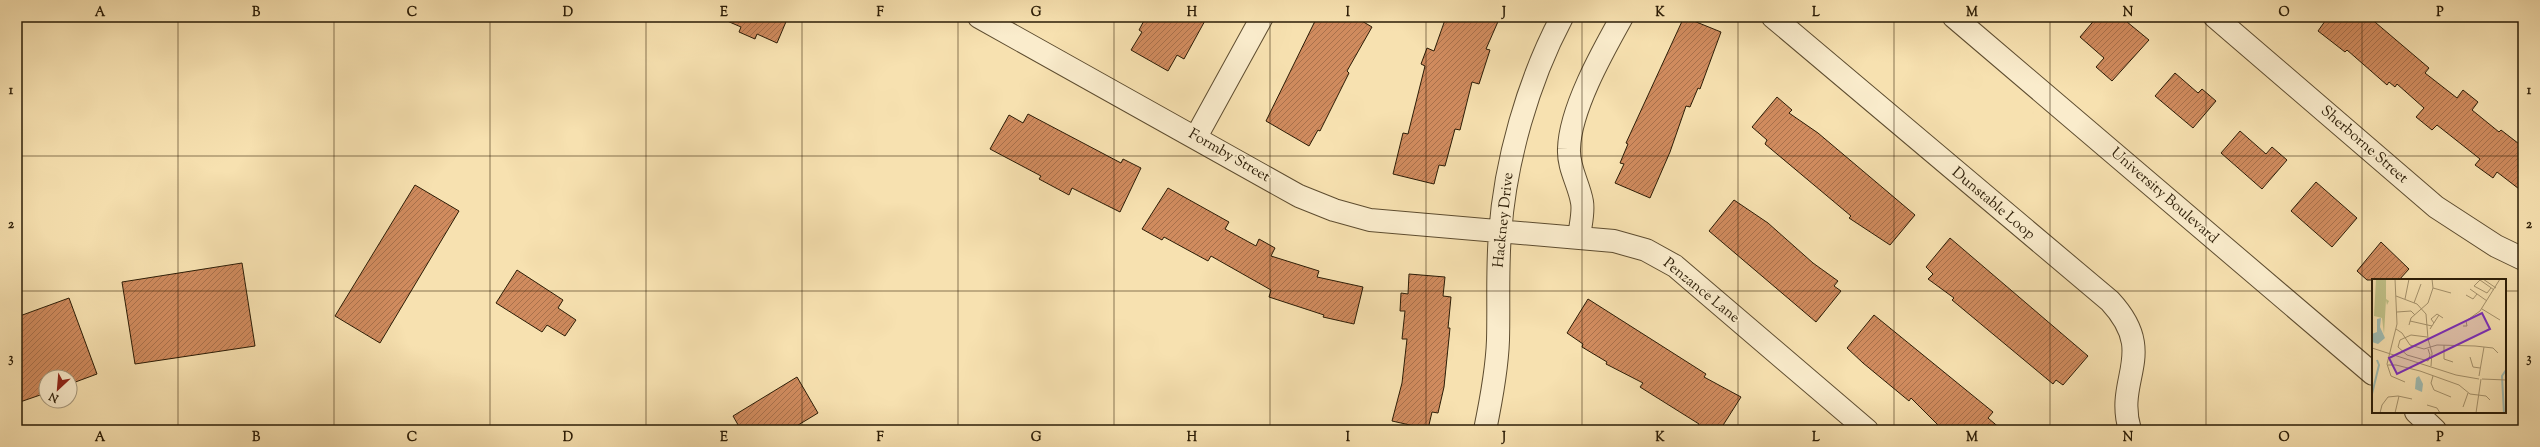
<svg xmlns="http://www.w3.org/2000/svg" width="2540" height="447" viewBox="0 0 2540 447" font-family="'Sorts Mill Goudy',serif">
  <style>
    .building { fill: url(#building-hatch); stroke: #2b1c06 }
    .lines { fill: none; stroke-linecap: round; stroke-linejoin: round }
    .minor-casing { stroke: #5e4d30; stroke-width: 24 }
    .tertiary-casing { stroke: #5e4d30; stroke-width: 24 }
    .minor { stroke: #faeccc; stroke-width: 22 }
    .tertiary { stroke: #faeccc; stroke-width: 22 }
    .grid { fill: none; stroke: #2b1c06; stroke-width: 1; stroke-opacity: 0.55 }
    .labels { text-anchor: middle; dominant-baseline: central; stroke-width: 3; stroke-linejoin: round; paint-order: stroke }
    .street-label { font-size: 15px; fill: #2b1c06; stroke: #faeccc }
    .inset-river { fill: none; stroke: #9fbcb3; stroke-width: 2 }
    .inset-road { fill: none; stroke: #a5926c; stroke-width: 1 }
    .view { fill: #7b2cbf; fill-opacity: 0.15; stroke: #7b2cbf; stroke-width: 2 }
    .inset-edge { fill: none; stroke: #2b1c06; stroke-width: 2 }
    .neatline { fill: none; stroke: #2b1c06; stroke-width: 1.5 }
    .grid-label { font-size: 13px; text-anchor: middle; font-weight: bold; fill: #2b1c06 }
  </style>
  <defs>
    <pattern id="building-hatch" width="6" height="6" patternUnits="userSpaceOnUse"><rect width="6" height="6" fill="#d08b5e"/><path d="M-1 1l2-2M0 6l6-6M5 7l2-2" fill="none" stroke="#a9714c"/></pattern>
  </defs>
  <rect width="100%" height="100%" fill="#f7e1b0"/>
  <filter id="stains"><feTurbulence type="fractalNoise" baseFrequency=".005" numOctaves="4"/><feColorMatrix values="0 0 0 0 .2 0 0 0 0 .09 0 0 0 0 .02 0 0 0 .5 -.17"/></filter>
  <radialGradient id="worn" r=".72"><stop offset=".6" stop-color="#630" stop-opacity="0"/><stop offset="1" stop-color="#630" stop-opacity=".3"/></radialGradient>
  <!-- building -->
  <path class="building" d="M 718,17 L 788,17 L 777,43 L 757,34 L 755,39 L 739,32 L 741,27 Z
    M 1146,17 L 1207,17 L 1184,59 L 1177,55 L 1168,71 L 1131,50 L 1142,32 L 1139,30 Z
    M 1317,17 L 1355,17 L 1372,27 L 1347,71 L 1349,73 L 1320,131 L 1318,130 L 1309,146 L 1266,121 Z
    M 1446,17 L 1500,17 L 1486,49 L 1490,50 L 1479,84 L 1472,82 L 1460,130 L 1455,129 L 1445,166 L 1439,165 L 1434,184 L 1393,174 L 1403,133 L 1408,134 L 1425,66 L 1421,64 L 1427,48 L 1434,51 Z
    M 1684,17 L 1721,32 L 1700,89 L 1698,88 L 1690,107 L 1686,106 L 1670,152 L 1650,198 L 1615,183 L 1624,164 L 1620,163 L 1628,144 L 1626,143 Z
    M 2097,17 L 2121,17 L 2149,40 L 2112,81 L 2096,67 L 2104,58 L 2080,37 Z
    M 2328,17 L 2369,17 L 2429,68 L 2425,73 L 2457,98 L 2463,90 L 2478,102 L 2472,110 L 2499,132 L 2501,130 L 2523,147 L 2523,192 L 2497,172 L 2493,178 L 2475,165 L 2480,159 L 2437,125 L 2432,130 L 2416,117 L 2424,108 L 2397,84 L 2395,87 L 2389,82 L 2387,85 L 2347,50 L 2345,52 L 2318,31 Z
    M 2175,73 L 2198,93 L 2202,89 L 2216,101 L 2193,128 L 2155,96 Z
    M 1777,97 L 1792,110 L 1789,113 L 1818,133 L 1915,215 L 1890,245 L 1849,218 L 1851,216 L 1765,144 L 1767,140 L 1752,127 Z
    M 1028,114 L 1121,163 L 1123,159 L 1141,168 L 1120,212 L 1072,188 L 1069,195 L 1039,179 L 1041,176 L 990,149 L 1009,115 L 1023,123 Z
    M 2240,131 L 2266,154 L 2272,147 L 2287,160 L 2262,189 L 2221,153 Z
    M 2316,182 L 2357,218 L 2332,247 L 2291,211 Z
    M 415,185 L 459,211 L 380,343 L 335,316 Z
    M 1168,188 L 1229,222 L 1225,229 L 1256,246 L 1259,239 L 1275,248 L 1271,256 L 1319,271 L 1317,277 L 1363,287 L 1354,324 L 1323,317 L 1324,315 L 1269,297 L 1271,290 L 1211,256 L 1208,261 L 1164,237 L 1162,240 L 1142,229 Z
    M 1734,200 L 1768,223 L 1813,263 L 1838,281 L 1834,286 L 1841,291 L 1816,322 L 1709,231 Z
    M 1950,238 L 2088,356 L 2063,385 L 2056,380 L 2053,384 L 1952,300 L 1954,298 L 1928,279 L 1933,274 L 1926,267 Z
    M 2381,242 L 2409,269 L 2399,280 L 2367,280 L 2357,271 Z
    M 242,263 L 255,346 L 135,364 L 122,282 Z
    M 517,270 L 563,300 L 558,308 L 576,320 L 565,336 L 547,325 L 542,332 L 496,303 Z
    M 1409,274 L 1445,277 L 1443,296 L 1451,297 L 1448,328 L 1450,328 L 1444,387 L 1438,413 L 1432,412 L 1428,429 L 1392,421 L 1402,383 L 1407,339 L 1402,339 L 1405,311 L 1400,311 L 1401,293 L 1408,294 Z
    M 69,298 L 97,374 L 70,384 L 70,377 L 46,377 L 46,393 L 17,403 L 17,317 Z
    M 1588,299 L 1706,374 L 1704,377 L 1741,397 L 1720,430 L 1696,430 L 1699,424 L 1640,387 L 1643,383 L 1606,364 L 1607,362 L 1582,347 L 1583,344 L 1567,333 Z
    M 1874,315 L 1993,412 L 1988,418 L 2002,430 L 1943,430 L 1911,398 L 1909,401 L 1863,363 L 1847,348 Z
    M 797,377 L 818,413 L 790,430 L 741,430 L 733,416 Z"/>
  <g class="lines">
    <!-- minor casing -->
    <g class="minor-casing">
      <path id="minor" d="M 979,17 L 1299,196 L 1334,210 L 1370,220 L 1614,241 L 1646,250 L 1675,266 L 1867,430
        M 1773,17 L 2110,301 C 2159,354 2114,378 2130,430
        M 2215,17 L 2436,207 L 2496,246 L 2523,259
        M 1196,137 L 1262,17
        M 1579,238 C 1580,226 1584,213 1582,202 C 1579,184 1568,168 1569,149 C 1570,109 1603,51 1622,17
        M 1485,430 C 1491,401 1497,370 1498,340 C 1499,305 1497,269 1500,234 C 1505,162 1528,81 1562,17"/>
    </g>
    <!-- tertiary casing -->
    <g class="tertiary-casing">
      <path id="tertiary" d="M 1954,17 L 2373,374
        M 2416,412 L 2435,430"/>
    </g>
    <!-- minor -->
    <use href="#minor" class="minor"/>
    <!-- tertiary -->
    <use href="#tertiary" class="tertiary"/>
  </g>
  <!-- grid -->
  <path class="grid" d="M 178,17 L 178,430M 334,17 L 334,430M 490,17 L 490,430M 646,17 L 646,430M 802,17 L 802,430M 958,17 L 958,430M 1114,17 L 1114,430M 1270,17 L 1270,430M 1426,17 L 1426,430M 1582,17 L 1582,430M 1738,17 L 1738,430M 1894,17 L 1894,430M 2050,17 L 2050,430M 2206,17 L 2206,430M 2362,17 L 2362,430M 17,156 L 2523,156M 17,291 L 2373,291M 2505,291 L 2523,291"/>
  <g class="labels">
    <!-- street labels -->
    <g class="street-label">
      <text transform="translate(2364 145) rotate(41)">Sherborne Street</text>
      <text transform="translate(1229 156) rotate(30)">Formby Street</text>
      <text transform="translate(2164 196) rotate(41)">University Boulevard</text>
      <text transform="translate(1993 204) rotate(40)">Dunstable Loop</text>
      <text transform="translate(1504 220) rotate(-84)">Hackney Drive</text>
      <text transform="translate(1701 291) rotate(39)">Penzance Lane</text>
    </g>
  </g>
  <!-- overview -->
  <g transform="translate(2372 279)">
    <rect width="134" height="134" fill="#f7e1b0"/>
    <path d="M 4,0 L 14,0 L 14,20 L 17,22 L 15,26 L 14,21 L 12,55 L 10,39 L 2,37 Z" fill="#c1c288"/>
    <path d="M 9,39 L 8,48 L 13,59 L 6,65 L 0,63 L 0,55 L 5,53 L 5,40 ZM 47,97 L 51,105 L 50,113 L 43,110 L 44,99 Z" fill="#9fbcb3"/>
    <path class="inset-river" d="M 0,115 L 7,86 L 5,81M 132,134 L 130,97 L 134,91"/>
    <path class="inset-road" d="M 23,0 L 25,45 L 15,85 L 19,97 L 33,103M 111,0 L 124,9M 61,9 L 79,14M 119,9 L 115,14 L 102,7 L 108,1 L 118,8 L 122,11M 98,10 L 115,22M 94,16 L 101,20 L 105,15M 24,17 L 45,25 L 54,35 L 56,60 L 60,74 L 59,87M 33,20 L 37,0M 42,24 L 49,5M 110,30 L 128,41M 25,33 L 39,32 L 43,36M 38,42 L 60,47M 62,44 L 59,40 L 65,35 L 71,39M 37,46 L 39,39 L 56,24 L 61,9 L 60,0M 91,47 L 95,47 L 94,42 L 108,32 L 128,0M 24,50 L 30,54 L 38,66 L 52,70 L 65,66 L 103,67 L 121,69 L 126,74M 58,50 L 67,36M 55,58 L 39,56 L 28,61 L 26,68 L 35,76 L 56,82 L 58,76 L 56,70M 72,66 L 72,80 L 81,83M 0,69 L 84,96 L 107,100M 98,78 L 101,88 L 108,89M 16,86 L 24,86 L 48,92 L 87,106 L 98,115 L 114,117 L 118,121M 61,97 L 59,104 L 62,111 L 79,118M 107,97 L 112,68M 110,100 L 134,101M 55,126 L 65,129 L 68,134M 91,128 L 96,114M 8,134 L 10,126 L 16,118 L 26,117 L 40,120M 23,134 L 27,117M 104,134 L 109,100"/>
    <path class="view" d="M 110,34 L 118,50 L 25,95 L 17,79 Z"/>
    <rect width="134" height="134" class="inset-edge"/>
  </g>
  <!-- margin -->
  <rect width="2540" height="447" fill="none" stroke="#f7e1b0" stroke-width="44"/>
  <!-- north arrow -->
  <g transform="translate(58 389) rotate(206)"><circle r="19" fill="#faeccc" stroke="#a7997d"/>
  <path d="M0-3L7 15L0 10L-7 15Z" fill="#8f2418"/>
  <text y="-6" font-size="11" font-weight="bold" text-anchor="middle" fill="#2b1c06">N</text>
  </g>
  <rect x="22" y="22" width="2496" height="403" class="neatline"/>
  <g class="grid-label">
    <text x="100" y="16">A</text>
    <text x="256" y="16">B</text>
    <text x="412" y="16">C</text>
    <text x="568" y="16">D</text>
    <text x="724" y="16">E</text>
    <text x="880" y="16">F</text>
    <text x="1036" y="16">G</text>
    <text x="1192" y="16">H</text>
    <text x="1348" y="16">I</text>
    <text x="1504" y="16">J</text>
    <text x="1660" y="16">K</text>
    <text x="1816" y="16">L</text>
    <text x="1972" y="16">M</text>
    <text x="2128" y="16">N</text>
    <text x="2284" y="16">O</text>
    <text x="2440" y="16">P</text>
    <text x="11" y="94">1</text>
    <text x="2529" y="94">1</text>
    <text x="11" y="228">2</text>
    <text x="2529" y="228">2</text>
    <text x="11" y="362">3</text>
    <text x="2529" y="362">3</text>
    <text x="100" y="441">A</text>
    <text x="256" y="441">B</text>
    <text x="412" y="441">C</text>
    <text x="568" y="441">D</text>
    <text x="724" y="441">E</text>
    <text x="880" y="441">F</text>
    <text x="1036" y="441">G</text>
    <text x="1192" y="441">H</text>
    <text x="1348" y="441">I</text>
    <text x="1504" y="441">J</text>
    <text x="1660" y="441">K</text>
    <text x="1816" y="441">L</text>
    <text x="1972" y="441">M</text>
    <text x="2128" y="441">N</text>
    <text x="2284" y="441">O</text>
    <text x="2440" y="441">P</text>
  </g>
  <rect width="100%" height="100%" filter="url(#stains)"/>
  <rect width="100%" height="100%" fill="url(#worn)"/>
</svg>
